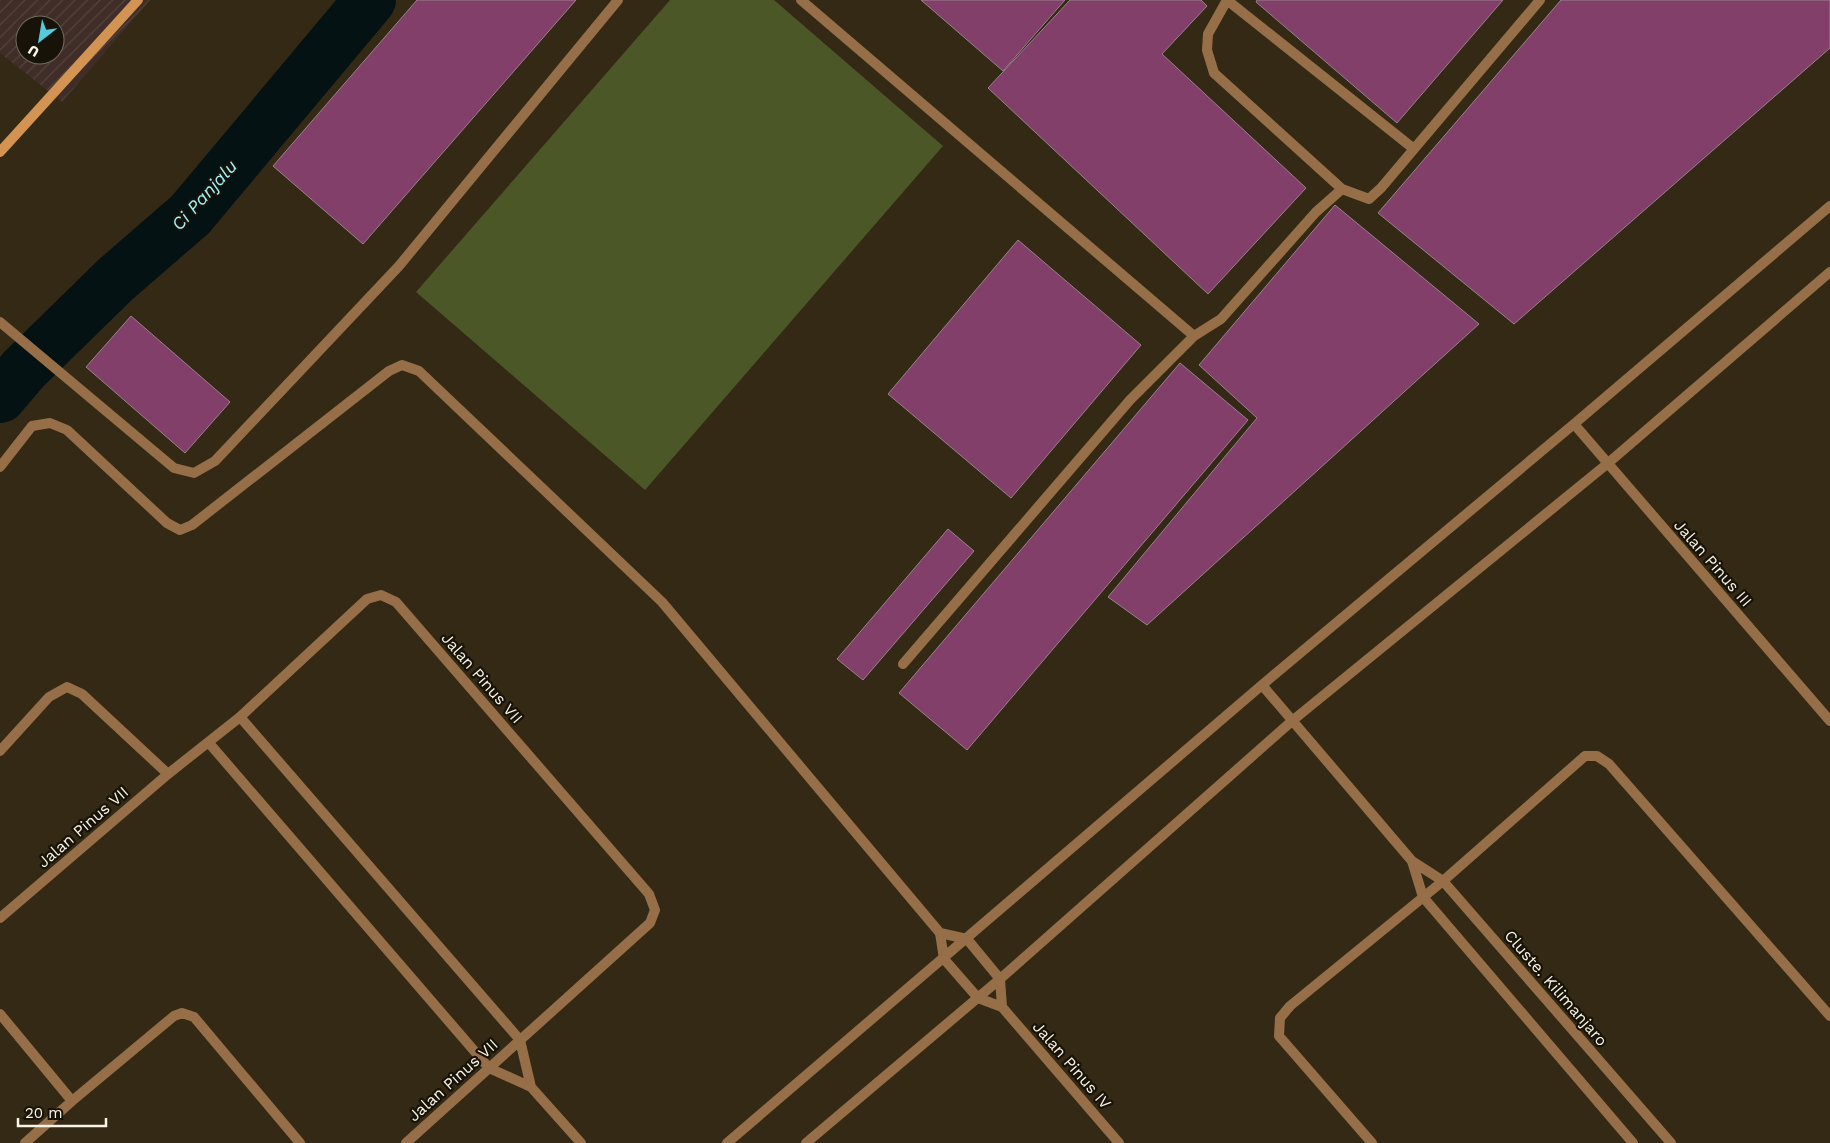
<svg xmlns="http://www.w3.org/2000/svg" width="1830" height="1143" viewBox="0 0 1830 1143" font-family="'Work Sans',sans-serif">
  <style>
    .industrial { fill: url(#industrial-furrows); fill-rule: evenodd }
    .pitch { fill: #4b5727 }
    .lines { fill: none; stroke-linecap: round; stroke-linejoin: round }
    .river { stroke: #041214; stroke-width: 52 }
    .building { fill: #813f69; stroke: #9b818f }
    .lane { stroke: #966e47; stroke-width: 10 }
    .street { stroke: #966e47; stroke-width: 10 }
    .secondary { stroke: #d39352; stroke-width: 10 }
    .labels { text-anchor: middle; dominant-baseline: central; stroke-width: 4.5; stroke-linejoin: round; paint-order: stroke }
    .street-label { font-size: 16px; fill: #faf4e6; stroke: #171309 }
    .water-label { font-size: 18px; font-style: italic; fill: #a1f4ff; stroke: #171309 }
  </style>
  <defs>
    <pattern id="industrial-furrows" width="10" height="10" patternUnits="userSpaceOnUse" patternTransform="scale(1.25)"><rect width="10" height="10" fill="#402d28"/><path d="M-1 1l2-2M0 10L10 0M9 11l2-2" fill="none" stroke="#53423d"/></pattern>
  </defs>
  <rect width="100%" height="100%" fill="#332914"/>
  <!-- industrial -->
  <path class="industrial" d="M 0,0 L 150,0 L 62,102 L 0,53 ZM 25,25 L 55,25 L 55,55 L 25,55 Z"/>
  <!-- pitch -->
  <path class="pitch" d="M 670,0 L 774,0 L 943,146 L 645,490 L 416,292 Z"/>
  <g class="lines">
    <!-- river -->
    <path class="river" d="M 0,397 L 24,369 L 116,279 L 190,215 L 370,0"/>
  </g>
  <!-- building -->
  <path class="building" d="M 417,0 L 576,0 L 363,244 L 273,166 Z
    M 921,0 L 1065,0 L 1003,71 Z
    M 1070,0 L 1201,0 L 1207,6 L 1162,54 L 1306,188 L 1208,294 L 988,88 Z
    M 1257,0 L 1503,0 L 1397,123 L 1256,2 Z
    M 1561,0 L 1830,0 L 1830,48 L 1514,324 L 1378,213 Z
    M 1335,205 L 1479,324 L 1147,625 L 1108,597 L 1257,418 L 1199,365 Z
    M 1018,240 L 1141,345 L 1011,498 L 888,394 Z
    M 131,316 L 230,402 L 185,453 L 86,367 Z
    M 1180,363 L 1248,420 L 967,750 L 899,693 Z
    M 948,529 L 974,551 L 863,680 L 837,659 Z"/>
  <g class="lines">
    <!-- lane -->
    <path class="lane" d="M 801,0 L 1194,336
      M 1227,0 L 1208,34 L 1207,50 L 1214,73 L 1342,189
      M 1227,0 L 1414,149
      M 0,322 L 174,468 L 194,473 L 215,461 L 399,266 L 618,0
      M 903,664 L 1130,400 L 1194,336 L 1221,319 L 1316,212 L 1342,189 L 1369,199 L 1381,188 L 1540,0"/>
    <!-- street -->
    <path class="street" d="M 1574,424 L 1830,721
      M 0,467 L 32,426 L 50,423 L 67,430 L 167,523 L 180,530 L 192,525 L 389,371 L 402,365 L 419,371 L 662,602 L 940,933 L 944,959 L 978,998 L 1002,1007 L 1119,1143
      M 1262,685 L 1412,861 L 1443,881 L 1671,1143
      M 240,717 L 520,1040 L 531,1087
      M 209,743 L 489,1068 L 531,1087 L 581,1143
      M 0,751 L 49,697 L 67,687 L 82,694 L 168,774
      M 1412,861 L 1423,897 L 1633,1143
      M 0,918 L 168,774 L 240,717 L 367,599 L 381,595 L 396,602 L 649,894 L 655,910 L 650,923 L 406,1143
      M 940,933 L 967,939 L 1000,979 L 1002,1007
      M 0,1014 L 72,1101
      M 25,1143 L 72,1101 L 174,1016 L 182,1013 L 194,1017 L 300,1143
      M 727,1143 L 1262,685 L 1574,424 L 1830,206
      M 806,1143 L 1000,979 L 1292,721 L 1607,464 L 1830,272
      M 1372,1143 L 1279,1036 L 1280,1018 L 1290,1006 L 1443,881 L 1585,756 L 1597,756 L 1609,764 L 1830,1016"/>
    <!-- secondary -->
    <path class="secondary" d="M 0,152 L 138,0"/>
  </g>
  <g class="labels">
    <!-- street labels -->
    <g class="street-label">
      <text transform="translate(1713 563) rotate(49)">Jalan Pinus III</text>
      <text transform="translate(482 678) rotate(49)">Jalan Pinus VII</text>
      <text transform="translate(83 827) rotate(-41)">Jalan Pinus VII</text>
      <text transform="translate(1556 988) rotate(49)">Cluste. Kilimanjaro</text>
      <text transform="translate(1072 1065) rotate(49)">Jalan Pinus IV</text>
      <text transform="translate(453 1080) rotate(-42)">Jalan Pinus VII</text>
    </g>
    <!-- water labels -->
    <g class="water-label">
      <text transform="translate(204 195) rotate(-48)">Ci Panjalu</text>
    </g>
  </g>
  <!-- north arrow -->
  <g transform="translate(40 40) rotate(211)"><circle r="24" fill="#171309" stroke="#726d61"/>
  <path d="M0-4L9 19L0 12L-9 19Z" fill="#54cadd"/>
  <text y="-8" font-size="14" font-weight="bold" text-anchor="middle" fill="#faf4e6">U</text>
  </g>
  <!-- scale -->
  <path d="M18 1118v8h88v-8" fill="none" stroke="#faf4e6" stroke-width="2.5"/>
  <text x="25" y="1118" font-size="15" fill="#faf4e6" stroke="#171309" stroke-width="4" paint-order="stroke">20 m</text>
</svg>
